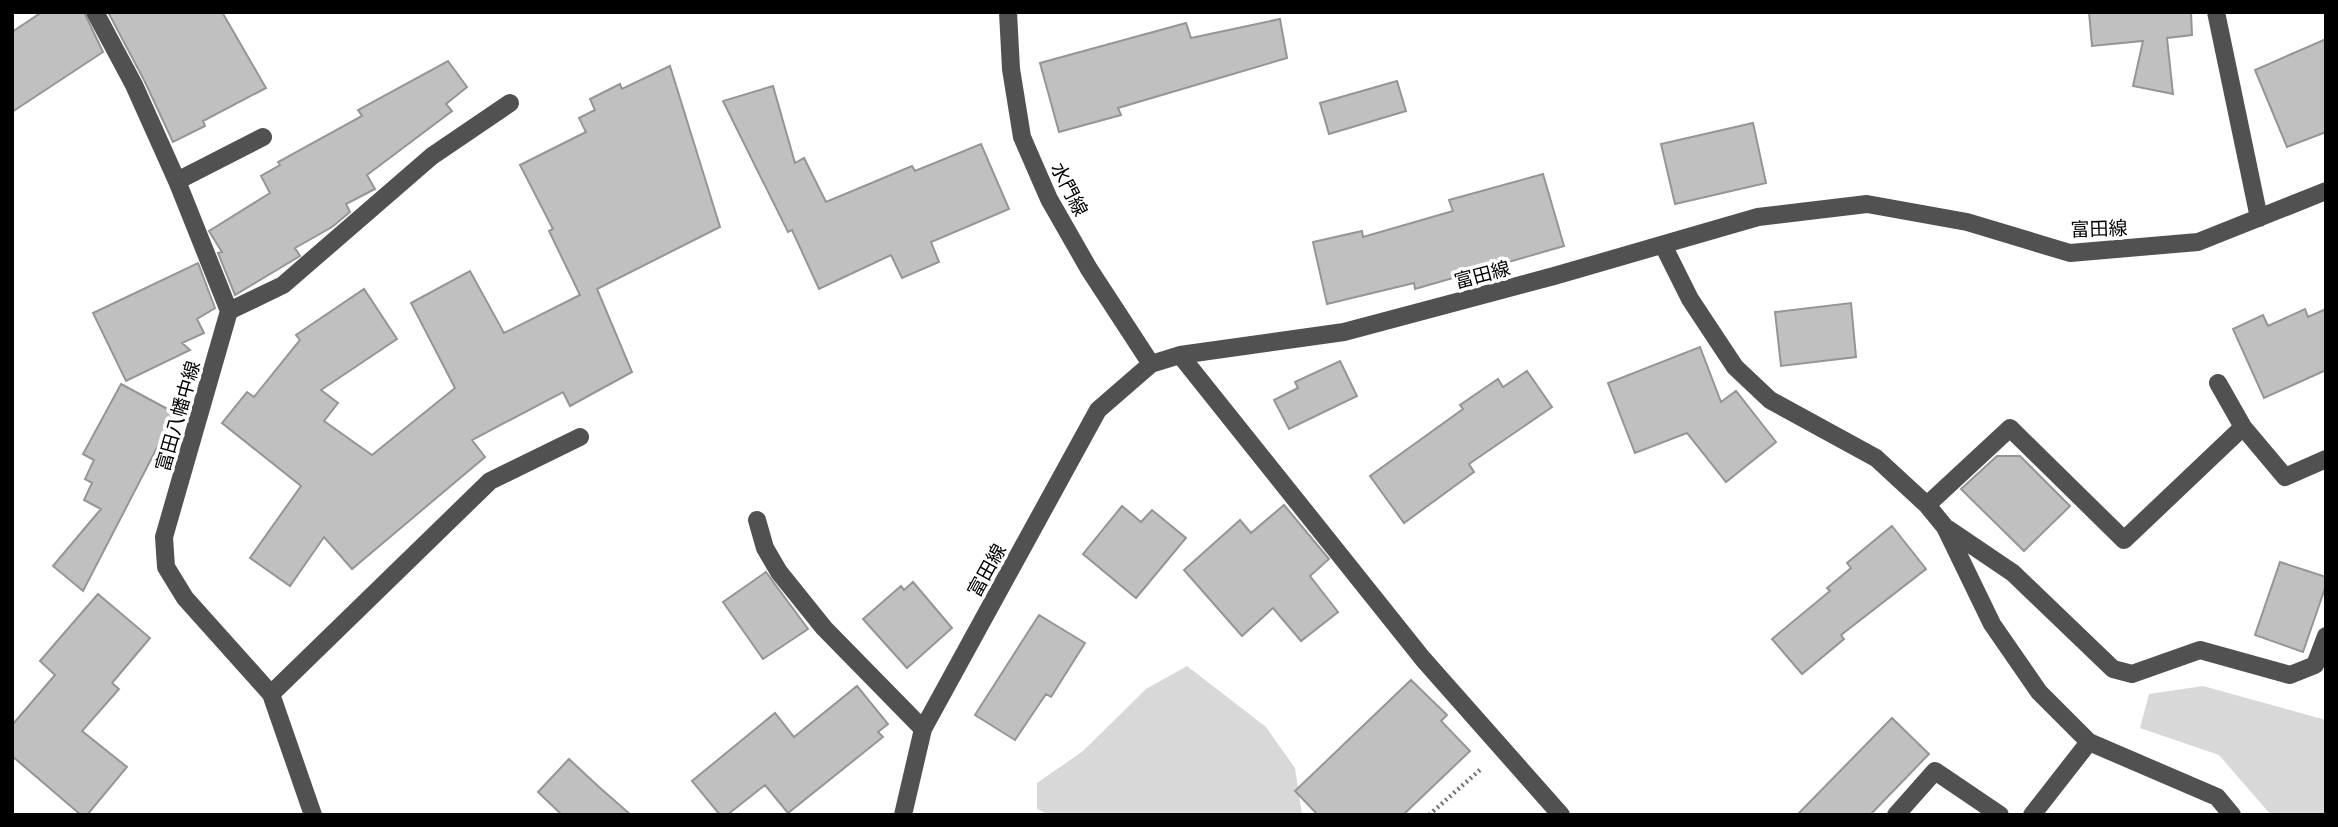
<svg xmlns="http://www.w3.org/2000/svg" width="2338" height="827" viewBox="0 0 2338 827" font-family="'Golos Text','Noto Sans JP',sans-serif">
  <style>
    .green { fill: #d8d8d8 }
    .building { fill: #c0c0c0; stroke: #959595; stroke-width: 2 }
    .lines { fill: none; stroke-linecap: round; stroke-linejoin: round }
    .path { stroke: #737373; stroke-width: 4.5; stroke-dasharray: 2 3.5; stroke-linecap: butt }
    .minor { stroke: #515151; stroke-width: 18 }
    .labels { text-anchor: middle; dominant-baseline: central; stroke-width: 7; stroke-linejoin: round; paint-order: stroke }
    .street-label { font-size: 19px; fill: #000; stroke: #fff }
  </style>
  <rect width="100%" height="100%" fill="#fff"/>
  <!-- green -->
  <path class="green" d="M 1187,666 L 1266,727 L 1295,768 L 1302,815 L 1050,815 L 1037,809 L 1037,783 L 1083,751 L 1146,689 Z
    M 2203,686 L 2326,720 L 2326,815 L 2271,815 L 2219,755 L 2140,728 L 2149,694 Z"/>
  <!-- building -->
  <path class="building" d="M 42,12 L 84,12 L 103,52 L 12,112 L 12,32 Z
    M 108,12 L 222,12 L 266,88 L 203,121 L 205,126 L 173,142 L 144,80 Z
    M 2089,12 L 2191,12 L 2192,35 L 2167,38 L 2173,94 L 2133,86 L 2143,41 L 2092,46 Z
    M 1280,19 L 1287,58 L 1118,108 L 1121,115 L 1059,132 L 1040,63 L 1186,23 L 1191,38 Z
    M 2326,39 L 2326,132 L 2287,147 L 2255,70 Z
    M 448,61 L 467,87 L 446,104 L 452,111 L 367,175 L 375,189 L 346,204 L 350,212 L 332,227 L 295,248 L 300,256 L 235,295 L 218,253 L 222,252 L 209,231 L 270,193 L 261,176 L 280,165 L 278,162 L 362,116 L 358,110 Z
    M 670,66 L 720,227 L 597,289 L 632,372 L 570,406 L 563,392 L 472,440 L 485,457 L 352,569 L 324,537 L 290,586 L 250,558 L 301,486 L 222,423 L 247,392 L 254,397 L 300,340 L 296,335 L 364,289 L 397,339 L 321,390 L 338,403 L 324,421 L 372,455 L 455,388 L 411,303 L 470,271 L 504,333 L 580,295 L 549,231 L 553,229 L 520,165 L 586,132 L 579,118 L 595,110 L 590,99 L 620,84 L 622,89 Z
    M 1397,81 L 1406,111 L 1329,134 L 1320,103 Z
    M 773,86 L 795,163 L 804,158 L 826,202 L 912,166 L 915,171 L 981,144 L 1009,209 L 931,242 L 939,262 L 902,278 L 891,255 L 819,289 L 792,230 L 788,232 L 723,101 Z
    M 1753,123 L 1766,183 L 1675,204 L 1661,144 Z
    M 1543,174 L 1564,246 L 1415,289 L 1414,283 L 1327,304 L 1313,242 L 1362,231 L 1363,237 L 1453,211 L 1449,200 Z
    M 198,263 L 215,308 L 197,319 L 204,333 L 182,343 L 190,350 L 126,381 L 93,313 Z
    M 1851,303 L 1856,357 L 1781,366 L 1775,312 Z
    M 2305,309 L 2308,317 L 2326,309 L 2326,370 L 2264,398 L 2233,329 L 2263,315 L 2268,326 Z
    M 1700,347 L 1721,402 L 1736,391 L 1776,442 L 1726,482 L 1687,433 L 1635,453 L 1608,383 Z
    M 1340,361 L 1357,396 L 1289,429 L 1274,400 L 1298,388 L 1295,382 Z
    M 1527,371 L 1552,407 L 1469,464 L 1474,472 L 1404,523 L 1370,476 L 1463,409 L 1460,405 L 1498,379 L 1503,387 Z
    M 121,384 L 175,413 L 83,591 L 53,566 L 101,509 L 84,500 L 92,483 L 85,479 L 94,460 L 83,454 Z
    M 1997,456 L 2020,456 L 2070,506 L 2024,551 L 1961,489 Z
    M 1284,505 L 1329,559 L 1310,576 L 1338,612 L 1301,641 L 1273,608 L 1242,636 L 1184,570 L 1240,520 L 1251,533 Z
    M 1122,506 L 1141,522 L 1152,510 L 1186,538 L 1136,598 L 1083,554 Z
    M 1892,526 L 1926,569 L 1841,635 L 1844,639 L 1802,674 L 1772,639 L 1830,591 L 1827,588 L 1851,568 L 1847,563 Z
    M 2280,562 L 2326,577 L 2326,585 L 2303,652 L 2255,635 Z
    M 766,572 L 808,629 L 763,659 L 723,602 Z
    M 913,582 L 952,628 L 907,668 L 863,619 L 901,586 L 904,590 Z
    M 98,594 L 150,638 L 112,683 L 119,689 L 82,731 L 127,767 L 87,815 L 81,815 L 12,756 L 12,725 L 55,675 L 40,661 Z
    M 1039,615 L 1085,643 L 1051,697 L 1046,694 L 1015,740 L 975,715 Z
    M 1411,680 L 1447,715 L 1441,721 L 1470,751 L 1403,815 L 1318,815 L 1295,791 Z
    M 857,686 L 888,724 L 878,732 L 883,737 L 788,813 L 765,785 L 727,815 L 720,815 L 692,781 L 775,713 L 794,737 Z
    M 1892,718 L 1929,754 L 1870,815 L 1797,815 Z
    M 569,759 L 599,787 L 631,815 L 562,815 L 538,792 Z"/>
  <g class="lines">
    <!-- path -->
    <path class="path" d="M 1429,815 L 1481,769"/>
    <!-- minor -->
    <path class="minor" d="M 95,12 L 134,85 L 177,181 L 229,311 L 164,537 L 166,567 L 185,598 L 271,694 L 313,815
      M 1008,12 L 1011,69 L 1022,137 L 1049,199 L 1089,269 L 1151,364
      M 2216,12 L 2259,218
      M 177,181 L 263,137
      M 1663,245 L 1690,299 L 1735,367 L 1770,400 L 1876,458 L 1927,505 L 1945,527 L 1992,624 L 2039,692 L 2089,742 L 2217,797 L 2232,815
      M 229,311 L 283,285 L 432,156 L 510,103
      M 1180,355 L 1423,659 L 1561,815
      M 2218,383 L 2243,427 L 2285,477 L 2326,459
      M 1927,505 L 2010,428 L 2124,540 L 2243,427
      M 757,520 L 765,548 L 779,572 L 824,628 L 923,729
      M 1948,529 L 2013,573 L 2113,669 L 2132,674 L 2200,650 L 2290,675 L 2315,665 L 2326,636
      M 271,694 L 490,481 L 580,437
      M 903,815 L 923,729 L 1098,410 L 1151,364 L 1180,355 L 1344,332 L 1554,276 L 1758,217 L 1867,204 L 1967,222 L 2070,253 L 2198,242 L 2326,191
      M 1896,815 L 1935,771 L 2000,815
      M 2032,815 L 2089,742"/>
  </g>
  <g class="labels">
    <!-- street labels -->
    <g class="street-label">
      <text transform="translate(1070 189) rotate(63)">水門線</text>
      <text transform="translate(2099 228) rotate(-2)">富田線</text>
      <text transform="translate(1482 274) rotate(-15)">富田線</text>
      <text transform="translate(177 416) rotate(-74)">富田八幡中線</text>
      <text transform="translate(986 570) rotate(-61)">富田線</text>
    </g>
  </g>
  <!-- border -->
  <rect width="2338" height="827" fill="none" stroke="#000000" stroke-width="28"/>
</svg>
